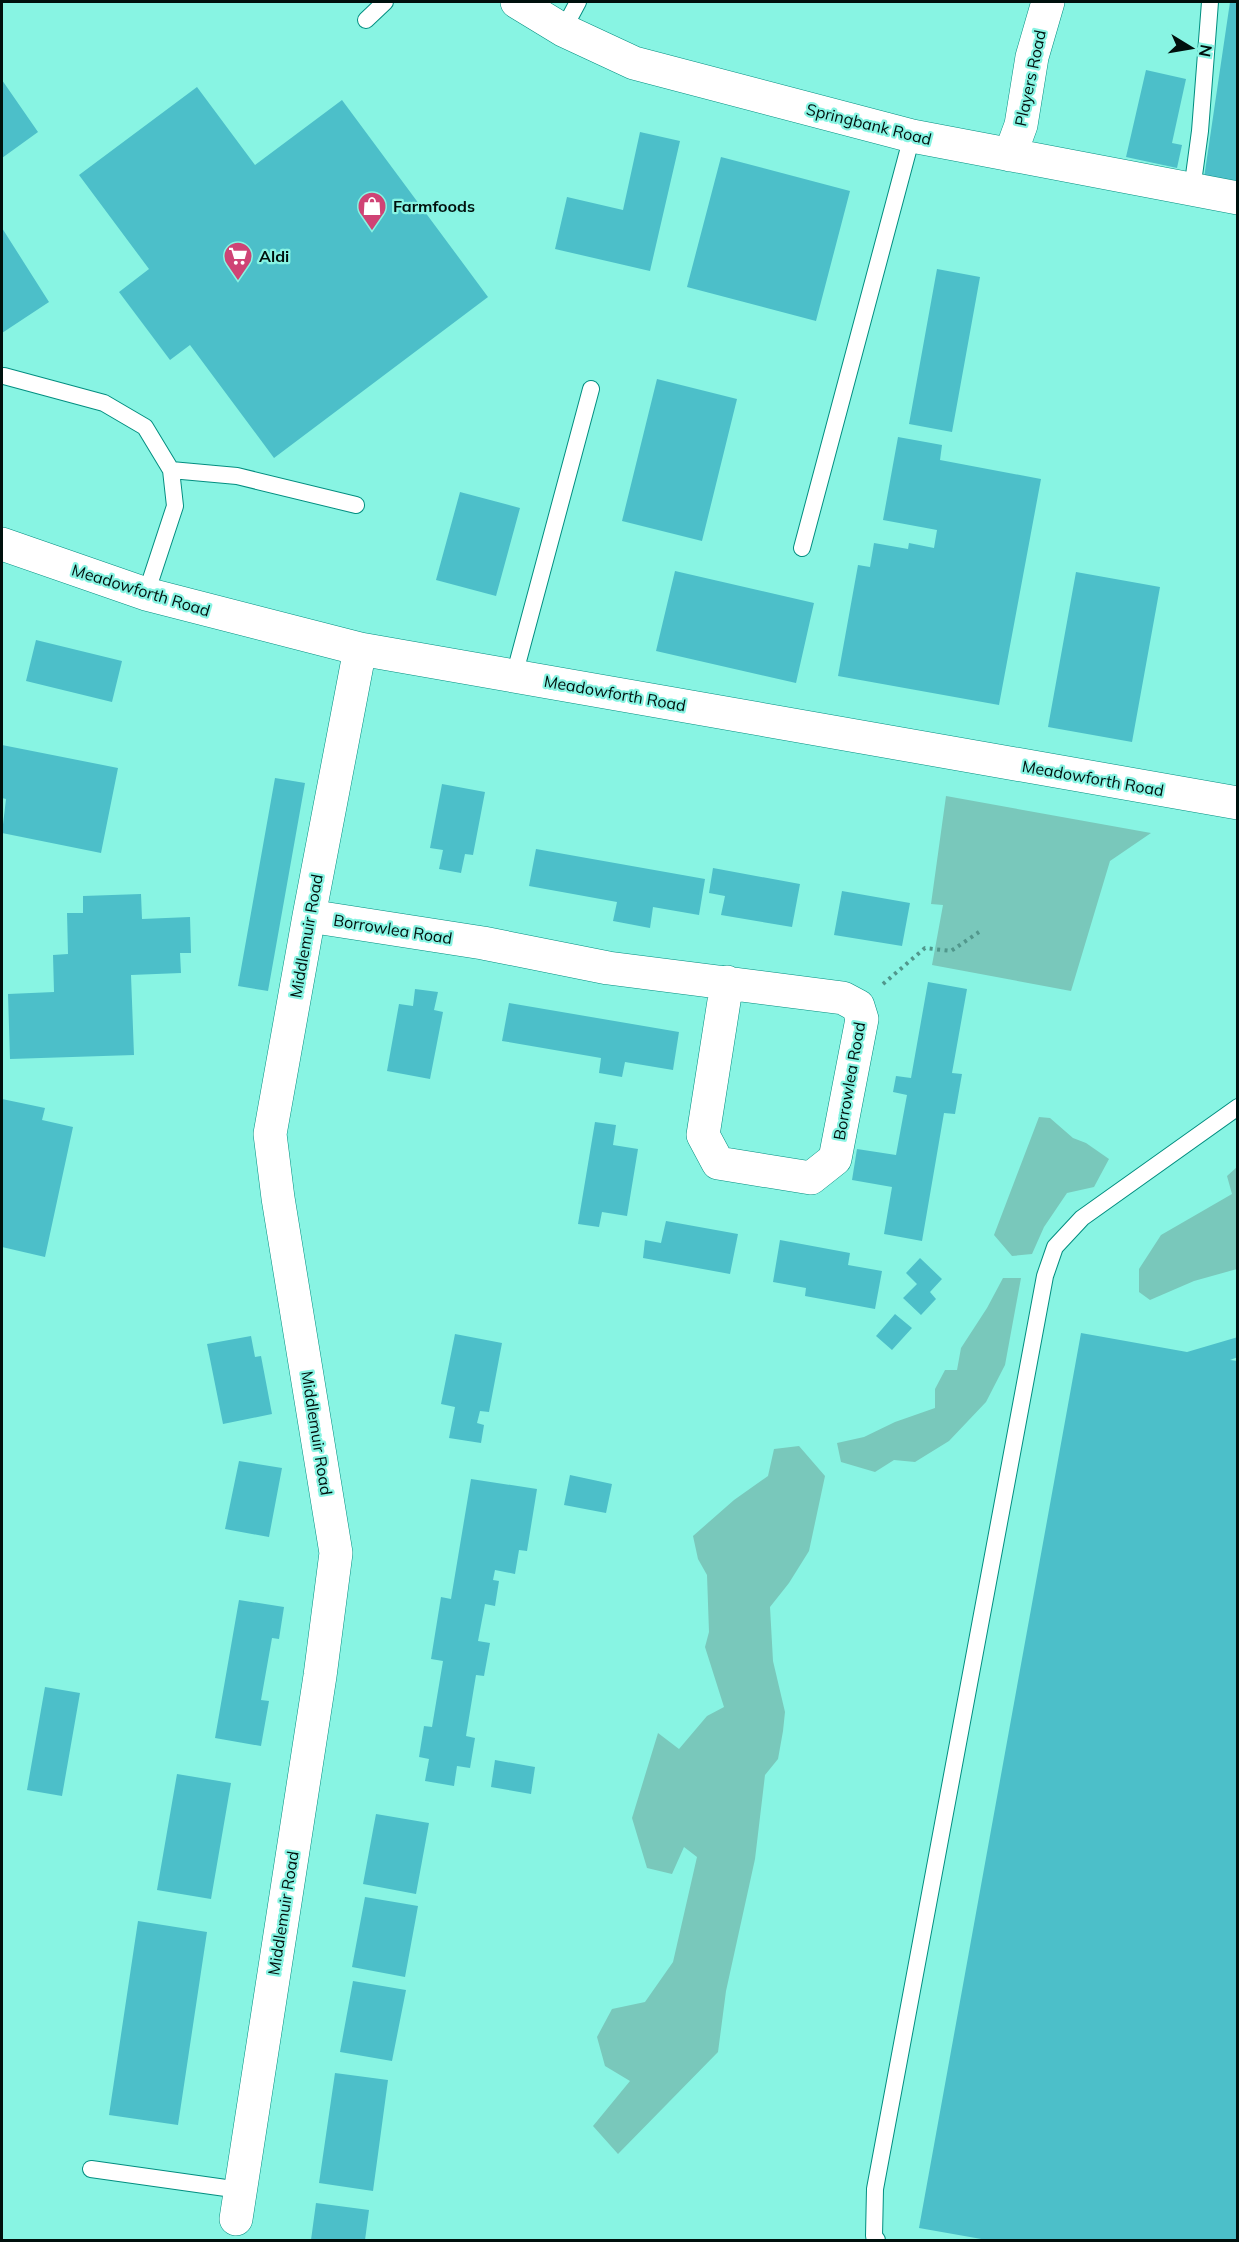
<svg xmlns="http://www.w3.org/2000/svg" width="1239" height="2242" viewBox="0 0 1239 2242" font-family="Mulish,sans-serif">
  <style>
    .green { fill: #79c8bb }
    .building { fill: #4cbfc9 }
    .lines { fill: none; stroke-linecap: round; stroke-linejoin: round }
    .lane-casing { stroke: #028e80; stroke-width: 18 }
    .street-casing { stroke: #028e80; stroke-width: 34 }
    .path { stroke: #51978c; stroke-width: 4; stroke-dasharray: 3 4.5; stroke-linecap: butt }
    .lane { stroke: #fff; stroke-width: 16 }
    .street { stroke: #fff; stroke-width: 33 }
    .labels { text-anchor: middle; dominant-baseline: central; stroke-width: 4.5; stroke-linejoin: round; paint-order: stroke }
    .street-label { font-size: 16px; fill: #00100d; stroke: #88f4e3 }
    .poi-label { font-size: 16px; font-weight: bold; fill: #00100d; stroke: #88f4e3; text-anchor: start }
  </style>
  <rect width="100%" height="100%" fill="#88f4e3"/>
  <!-- green -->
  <path class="green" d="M 946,796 L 1151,833 L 1110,861 L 1071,991 L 932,965 L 943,905 L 931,904 Z
    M 1039,1117 L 1050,1118 L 1073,1138 L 1086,1143 L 1109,1159 L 1094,1187 L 1067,1193 L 1044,1227 L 1032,1254 L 1012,1256 L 994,1235 Z
    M 1237,1167 L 1237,1269 L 1194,1281 L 1150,1300 L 1139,1292 L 1139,1269 L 1161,1235 L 1232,1194 L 1227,1176 Z
    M 1003,1278 L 1021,1278 L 1005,1365 L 986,1402 L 949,1441 L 915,1462 L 894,1460 L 875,1472 L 841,1462 L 837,1443 L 864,1437 L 895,1422 L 935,1408 L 935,1389 L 945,1370 L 957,1370 L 961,1348 L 987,1308 Z
    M 799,1446 L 825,1476 L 809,1551 L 789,1583 L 770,1607 L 773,1661 L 785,1712 L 783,1731 L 778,1759 L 765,1775 L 755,1859 L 726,1991 L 718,2052 L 618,2154 L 593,2126 L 630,2081 L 605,2066 L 597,2037 L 612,2009 L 645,2002 L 673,1962 L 697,1857 L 684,1847 L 672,1874 L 647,1868 L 632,1818 L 658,1733 L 679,1749 L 707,1716 L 724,1707 L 705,1647 L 709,1632 L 707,1575 L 698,1559 L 693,1536 L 734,1500 L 768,1476 L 774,1449 Z"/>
  <!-- building -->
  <path class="building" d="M 1230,2 L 1238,2 L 1238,183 L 1204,178 Z
    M 1146,70 L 1186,79 L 1172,143 L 1182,145 L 1177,168 L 1126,157 Z
    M 2,80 L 38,132 L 2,158 Z
    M 197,87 L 255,165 L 342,100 L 488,297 L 274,458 L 190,345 L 170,360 L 119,292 L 149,269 L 79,175 Z
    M 640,132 L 680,141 L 650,271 L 555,249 L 567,197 L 623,210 Z
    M 721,157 L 850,191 L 816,321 L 687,287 Z
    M 2,228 L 49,302 L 2,333 Z
    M 937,269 L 980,277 L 952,432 L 909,424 Z
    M 657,379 L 737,399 L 702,541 L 622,521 Z
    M 898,437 L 942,445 L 940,460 L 1041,479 L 999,705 L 838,676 L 858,565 L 870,567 L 874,543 L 908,549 L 909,543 L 934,548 L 937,530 L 883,520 Z
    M 460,492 L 520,508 L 496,596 L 436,580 Z
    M 675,571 L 814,603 L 796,683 L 656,651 Z
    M 1076,572 L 1160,587 L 1132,742 L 1048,727 Z
    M 36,640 L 122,661 L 112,702 L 26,681 Z
    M 2,745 L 118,768 L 101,853 L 2,833 L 6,799 L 2,798 Z
    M 275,778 L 305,783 L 268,991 L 238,986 Z
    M 442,784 L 485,792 L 473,855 L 465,854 L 461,873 L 439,869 L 443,850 L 430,848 Z
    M 536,849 L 705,879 L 699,915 L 653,907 L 650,928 L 613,921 L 617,902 L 529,886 Z
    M 713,868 L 800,884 L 792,927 L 721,915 L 725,896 L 709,893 Z
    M 842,891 L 910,903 L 902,946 L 834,935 Z
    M 141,894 L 142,919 L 190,917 L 191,953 L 180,953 L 181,973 L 131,975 L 134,1055 L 10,1059 L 8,994 L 54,992 L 53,955 L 68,954 L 67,913 L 83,913 L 83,896 Z
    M 928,982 L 967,989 L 952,1073 L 962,1074 L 955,1114 L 944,1113 L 922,1241 L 884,1234 L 892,1187 L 852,1180 L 857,1149 L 896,1155 L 907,1095 L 893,1092 L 896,1076 L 911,1078 Z
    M 415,989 L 438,992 L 434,1010 L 443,1012 L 430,1079 L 387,1071 L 399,1004 L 413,1006 Z
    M 509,1003 L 679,1032 L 673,1070 L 625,1062 L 622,1077 L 599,1073 L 601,1058 L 502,1041 Z
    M 2,1099 L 45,1108 L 42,1120 L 73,1127 L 45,1257 L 2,1247 Z
    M 595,1122 L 616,1125 L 613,1145 L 638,1149 L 627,1216 L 602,1212 L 599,1227 L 578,1224 Z
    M 666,1221 L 738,1234 L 730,1274 L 643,1258 L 645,1240 L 661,1243 Z
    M 780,1240 L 850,1253 L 848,1265 L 882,1271 L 875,1309 L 805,1296 L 806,1288 L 773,1282 Z
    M 920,1258 L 942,1279 L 930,1292 L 936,1299 L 921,1315 L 903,1298 L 917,1284 L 906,1273 Z
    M 895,1314 L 912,1328 L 892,1350 L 876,1336 Z
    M 1081,1333 L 1187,1352 L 1238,1337 L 1238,1357 L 1230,1360 L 1238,1361 L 1238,2240 L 987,2240 L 919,2228 Z
    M 455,1334 L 502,1343 L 489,1412 L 480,1411 L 477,1423 L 484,1425 L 481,1443 L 449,1438 L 455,1407 L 441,1404 Z
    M 251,1336 L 255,1357 L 261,1356 L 272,1414 L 223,1424 L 207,1344 Z
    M 239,1461 L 282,1468 L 269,1537 L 225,1529 Z
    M 570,1475 L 612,1484 L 606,1513 L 564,1505 Z
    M 471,1479 L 537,1489 L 527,1551 L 519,1550 L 515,1574 L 495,1570 L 493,1580 L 499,1581 L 495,1606 L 485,1604 L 478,1641 L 490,1643 L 484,1676 L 476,1675 L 466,1736 L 475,1738 L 470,1768 L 457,1766 L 454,1786 L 425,1781 L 429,1759 L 419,1757 L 424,1726 L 432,1727 L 443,1661 L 431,1659 L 441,1597 L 451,1599 Z
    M 239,1600 L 284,1607 L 279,1639 L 272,1638 L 261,1700 L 269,1701 L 261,1746 L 215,1738 Z
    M 45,1687 L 80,1693 L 62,1796 L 27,1790 Z
    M 495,1760 L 535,1767 L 531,1794 L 491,1787 Z
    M 177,1774 L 231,1783 L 211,1899 L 157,1890 Z
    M 376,1814 L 429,1823 L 416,1894 L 363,1884 Z
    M 365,1897 L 418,1906 L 405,1977 L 352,1967 Z
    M 138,1921 L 207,1932 L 178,2125 L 109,2115 Z
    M 353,1981 L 406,1990 L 392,2061 L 340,2052 Z
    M 335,2073 L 388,2080 L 373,2191 L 319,2183 Z
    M 316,2203 L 369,2210 L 365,2240 L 311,2240 Z"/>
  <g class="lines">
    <!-- lane casing -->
    <g class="lane-casing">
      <path id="lane" d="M 366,20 L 385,2
        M 563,30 L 578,2
        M 1192,190 L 1200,131 L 1210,2
        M 4,376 L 104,403 L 145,427 L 171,470 L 175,506 L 146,594
        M 171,470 L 237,476 L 356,505
        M 802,548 L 912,136
        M 514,676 L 591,389
        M 91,2169 L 240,2190
        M 877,2240 L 874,2236 L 875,2189 L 1045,1276 L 1055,1247 L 1082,1218 L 1238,1107"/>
    </g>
    <!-- street casing -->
    <g class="street-casing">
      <path id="street" d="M 517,2 L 563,30 L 634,63 L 912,136 L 1238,198
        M 1010,155 L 1021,125 L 1032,57 L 1048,2
        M 2,544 L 146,594 L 360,649 L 1238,803
        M 309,916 L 483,943 L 608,968 L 843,998 L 858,1006 L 862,1019 L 835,1159 L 811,1178 L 718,1163 L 703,1135 L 727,982
        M 236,2219 L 320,1676 L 336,1553 L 278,1198 L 270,1134 L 309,916 L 360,649"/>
    </g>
    <!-- path -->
    <path class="path" d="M 883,984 L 925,948 L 951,951 L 979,932"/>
    <!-- lane -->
    <use href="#lane" class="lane"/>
    <!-- street -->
    <use href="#street" class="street"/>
  </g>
  <!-- icons -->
  <defs>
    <g id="shop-pin" transform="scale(1.5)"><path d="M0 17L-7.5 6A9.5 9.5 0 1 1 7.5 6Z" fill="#cf4375" stroke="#88f4e3"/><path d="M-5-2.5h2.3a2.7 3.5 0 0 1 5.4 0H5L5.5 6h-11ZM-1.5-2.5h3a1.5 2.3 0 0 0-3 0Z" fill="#fff"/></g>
    <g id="supermarket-pin" transform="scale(1.5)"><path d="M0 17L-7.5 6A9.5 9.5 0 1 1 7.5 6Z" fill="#cf4375" stroke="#88f4e3"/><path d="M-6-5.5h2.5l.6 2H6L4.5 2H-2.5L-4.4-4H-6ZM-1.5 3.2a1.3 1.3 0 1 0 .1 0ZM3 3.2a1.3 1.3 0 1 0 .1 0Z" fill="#fff"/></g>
  </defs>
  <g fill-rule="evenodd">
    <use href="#shop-pin" x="372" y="206"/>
    <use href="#supermarket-pin" x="238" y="256"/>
  </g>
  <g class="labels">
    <!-- street labels -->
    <g class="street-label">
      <text transform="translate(1030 78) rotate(-78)">Players Road</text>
      <text transform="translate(869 124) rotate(14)">Springbank Road</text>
      <text transform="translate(141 590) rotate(17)">Meadowforth Road</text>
      <text transform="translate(615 693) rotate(10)">Meadowforth Road</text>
      <text transform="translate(1093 778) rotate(10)">Meadowforth Road</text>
      <text transform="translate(393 929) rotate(9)">Borrowlea Road</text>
      <text transform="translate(306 936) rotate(-80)">Middlemuir Road</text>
      <text transform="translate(849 1081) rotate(-80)">Borrowlea Road</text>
      <text transform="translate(317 1433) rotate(81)">Middlemuir Road</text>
      <text transform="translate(283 1913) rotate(-81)">Middlemuir Road</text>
    </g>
    <!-- poi labels -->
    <g class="poi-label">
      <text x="393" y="206">Farmfoods</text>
      <text x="259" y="256">Aldi</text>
    </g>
  </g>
  <!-- border -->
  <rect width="1239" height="2242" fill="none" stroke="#00100d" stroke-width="6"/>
  <!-- north arrow -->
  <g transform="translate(1191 48) rotate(101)" stroke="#88f4e3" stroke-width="4.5" paint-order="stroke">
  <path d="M0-4.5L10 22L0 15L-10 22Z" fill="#00100d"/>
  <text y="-9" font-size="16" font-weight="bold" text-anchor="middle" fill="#00100d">N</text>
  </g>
</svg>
